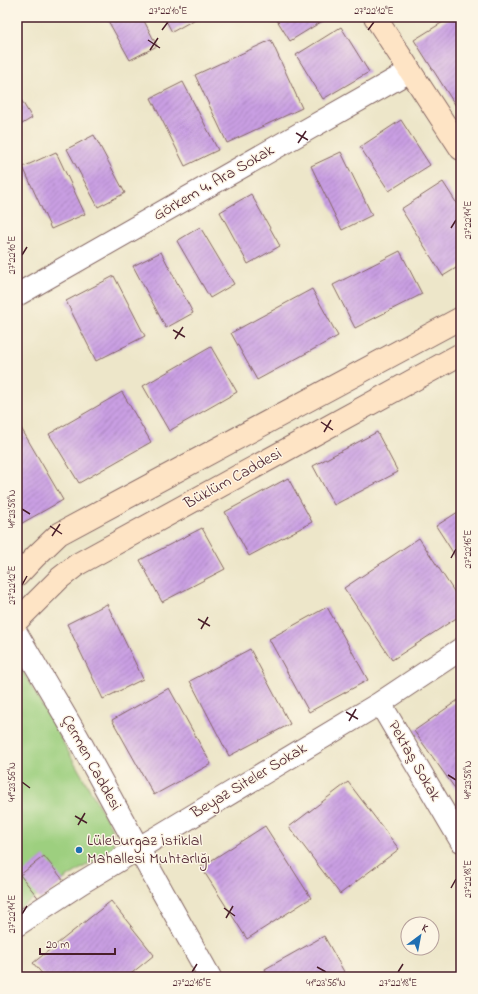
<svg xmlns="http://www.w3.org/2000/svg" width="478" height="994" viewBox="0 0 478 994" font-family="'Indie Flower',sans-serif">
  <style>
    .park { fill: #9dcf7f; stroke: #747755 }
    .building { fill: url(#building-hatch) }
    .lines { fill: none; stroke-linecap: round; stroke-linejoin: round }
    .street-casing { stroke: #836562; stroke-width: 24 }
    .secondary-casing { stroke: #836562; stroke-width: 24 }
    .street { stroke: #fff; stroke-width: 22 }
    .secondary { stroke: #fee4c5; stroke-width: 22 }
    .ticks { fill: none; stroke: #4a1f2b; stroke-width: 1.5 }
    .poi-dot { fill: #1f6fb2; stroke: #fcf5e5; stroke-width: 1.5 }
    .labels { text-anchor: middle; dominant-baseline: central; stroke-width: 3; stroke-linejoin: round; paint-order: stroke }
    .street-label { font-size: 16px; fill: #4a1f2b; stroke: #fcf5e5 }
    .poi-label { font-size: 16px; fill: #4a1f2b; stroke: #fcf5e5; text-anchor: start }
    .neatline { fill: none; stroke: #4a1f2b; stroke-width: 1.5 }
    .ticks-label { font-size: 10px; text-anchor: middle; fill: #4a1f2b }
  </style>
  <defs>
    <pattern id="building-hatch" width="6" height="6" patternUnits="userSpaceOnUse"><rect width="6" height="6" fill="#c99fe3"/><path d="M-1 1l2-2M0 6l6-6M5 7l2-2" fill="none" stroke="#a581b8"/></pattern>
  </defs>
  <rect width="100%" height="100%" fill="#fcf5e5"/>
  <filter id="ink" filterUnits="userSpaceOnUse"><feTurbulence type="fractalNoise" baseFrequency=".025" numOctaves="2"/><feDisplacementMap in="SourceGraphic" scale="8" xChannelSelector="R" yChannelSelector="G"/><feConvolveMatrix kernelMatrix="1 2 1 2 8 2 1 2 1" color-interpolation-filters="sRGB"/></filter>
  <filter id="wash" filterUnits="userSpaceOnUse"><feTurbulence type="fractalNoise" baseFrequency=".012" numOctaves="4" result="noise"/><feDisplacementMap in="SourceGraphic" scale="16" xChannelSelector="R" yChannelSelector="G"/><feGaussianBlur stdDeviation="0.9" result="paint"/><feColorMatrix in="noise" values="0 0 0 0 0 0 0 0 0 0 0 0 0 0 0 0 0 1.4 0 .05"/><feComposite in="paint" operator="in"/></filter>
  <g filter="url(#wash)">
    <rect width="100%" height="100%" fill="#ede6c9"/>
    <!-- park -->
    <path class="park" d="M 17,661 L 111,827 L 114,848 L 17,909 Z"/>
    <g id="blocks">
      <!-- building -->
      <path class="building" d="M 106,17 L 142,17 L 157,46 L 130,60 Z
        M 164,17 L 199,17 L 172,32 Z
        M 275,17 L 329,17 L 290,41 Z
        M 451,17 L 461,17 L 461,114 L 414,40 Z
        M 341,27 L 369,72 L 323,99 L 296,55 Z
        M 271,40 L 302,108 L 227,143 L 195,75 Z
        M 183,82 L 218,150 L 185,166 L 151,98 Z
        M 17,93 L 32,118 L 17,127 Z
        M 401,120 L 430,165 L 389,191 L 360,147 Z
        M 94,135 L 125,193 L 98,207 L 67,149 Z
        M 56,152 L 85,214 L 51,229 L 23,167 Z
        M 341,152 L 372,215 L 342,230 L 311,166 Z
        M 443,182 L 461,210 L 461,265 L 443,276 L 401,209 Z
        M 251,194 L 280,246 L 248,264 L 220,212 Z
        M 200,227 L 234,284 L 210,298 L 177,241 Z
        M 400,251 L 422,294 L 355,328 L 333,285 Z
        M 161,252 L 193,313 L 166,328 L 133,266 Z
        M 114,276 L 145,336 L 96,361 L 66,301 Z
        M 312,289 L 338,336 L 257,380 L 231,333 Z
        M 211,347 L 237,392 L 169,431 L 143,386 Z
        M 122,392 L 151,442 L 79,483 L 49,434 Z
        M 21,428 L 63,500 L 17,526 L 17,430 Z
        M 377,432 L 398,472 L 334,505 L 313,466 Z
        M 288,478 L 312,522 L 249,556 L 225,512 Z
        M 461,510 L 461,565 L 436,526 Z
        M 202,528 L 225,569 L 162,602 L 140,560 Z
        M 419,538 L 461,602 L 461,615 L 392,660 L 344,588 Z
        M 107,604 L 143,679 L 103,699 L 67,624 Z
        M 327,607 L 368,680 L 309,712 L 269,639 Z
        M 250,649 L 290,724 L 229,756 L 190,681 Z
        M 169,688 L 211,764 L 154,795 L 112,720 Z
        M 461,698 L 461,792 L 459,794 L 414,731 Z
        M 348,782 L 399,849 L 340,894 L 289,827 Z
        M 265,826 L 311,898 L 247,939 L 201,867 Z
        M 44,856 L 64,881 L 40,900 L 20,875 Z
        M 111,901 L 154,955 L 127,977 L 45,977 L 33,963 Z
        M 324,936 L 347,977 L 269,977 L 265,969 Z"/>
    </g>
  </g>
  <g filter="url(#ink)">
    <use href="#blocks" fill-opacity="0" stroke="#836562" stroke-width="1"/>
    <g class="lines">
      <!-- street casing -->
      <g class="street-casing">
        <path id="street" d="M 17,295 L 410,71
          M 17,634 L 77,736 L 138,848 L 210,977
          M 380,703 L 461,841
          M 17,925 L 81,883 L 380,703 L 461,649"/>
      </g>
      <!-- secondary casing -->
      <g class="secondary-casing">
        <path id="secondary" d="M 375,17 L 461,149
          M 17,576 L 36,556 L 59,534 L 461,318
          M 17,621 L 60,578 L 78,564 L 461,354"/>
      </g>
      <!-- street -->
      <use href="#street" class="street"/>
      <!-- secondary -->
      <use href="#secondary" class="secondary"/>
    </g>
  </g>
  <!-- ticks -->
  <path class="ticks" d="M 162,30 L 168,22M 368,30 L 374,22M 148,40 L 160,48M 150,50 L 158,38M 296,133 L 308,140M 298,143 L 306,131M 451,228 L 456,220M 22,255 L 27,247M 173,330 L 185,337M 175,339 L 183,327M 321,422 L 333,430M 324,432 L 331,420M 22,509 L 30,514M 50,526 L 62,534M 52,536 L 60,524M 451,558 L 456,549M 22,585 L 27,576M 198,619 L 210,626M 201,629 L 208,617M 346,712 L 358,719M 349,721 L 356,709M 448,775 L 456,780M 22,782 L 30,788M 75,816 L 87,823M 78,825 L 85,813M 451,888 L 456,879M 224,908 L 235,916M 22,914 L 27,906M 226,918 L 233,906M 317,967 L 326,972M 192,972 L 197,964M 398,972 L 403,964"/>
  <!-- markers -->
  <circle class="poi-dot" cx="79" cy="850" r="4"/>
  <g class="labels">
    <!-- street labels -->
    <g class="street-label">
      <text transform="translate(214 183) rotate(-30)">Görkem 4. Ara Sokak</text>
      <text transform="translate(233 479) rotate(-29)">Büklüm Caddesi</text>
      <text transform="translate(414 761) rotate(60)">Pektaş Sokak</text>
      <text transform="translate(91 763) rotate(61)">Çermen Caddesi</text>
      <text transform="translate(249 781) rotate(-31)">Beyaz Siteler Sokak</text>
    </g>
    <!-- poi labels -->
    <g class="poi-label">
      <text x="87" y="841">Lüleburgaz İstiklal<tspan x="87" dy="18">Mahallesi Muhtarlığı</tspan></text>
    </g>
  </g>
  <!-- margin -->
  <rect width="478" height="994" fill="none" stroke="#fcf5e5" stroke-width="44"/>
  <!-- north arrow -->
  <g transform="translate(420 936) rotate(32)"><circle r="19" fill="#fcf5e5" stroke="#b59f9b"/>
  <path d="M0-3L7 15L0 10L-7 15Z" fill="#1f6fb2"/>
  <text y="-6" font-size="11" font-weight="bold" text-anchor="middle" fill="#4a1f2b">K</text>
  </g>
  <!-- scale -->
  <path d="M40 948v6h75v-6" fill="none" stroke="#4a1f2b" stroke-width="2"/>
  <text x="46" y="948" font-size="12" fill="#4a1f2b" stroke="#fcf5e5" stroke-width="3" paint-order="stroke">20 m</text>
  <rect x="22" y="22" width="434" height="950" class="neatline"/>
  <g class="ticks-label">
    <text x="168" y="14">27°22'10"E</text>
    <text x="374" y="14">27°22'12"E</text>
    <text transform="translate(467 220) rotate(-90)" y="4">27°22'14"E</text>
    <text transform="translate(11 255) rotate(-90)" y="4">27°22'10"E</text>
    <text transform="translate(11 509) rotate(-90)" y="4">41°23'58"N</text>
    <text transform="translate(467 549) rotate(-90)" y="4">27°22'16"E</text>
    <text transform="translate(11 585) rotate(-90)" y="4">27°22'12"E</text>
    <text transform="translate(467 780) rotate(-90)" y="4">41°23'58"N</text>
    <text transform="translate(11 782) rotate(-90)" y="4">41°23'56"N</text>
    <text transform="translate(467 879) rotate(-90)" y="4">27°22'18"E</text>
    <text transform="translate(11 914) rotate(-90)" y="4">27°22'14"E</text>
    <text x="192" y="986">27°22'16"E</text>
    <text x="326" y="986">41°23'56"N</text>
    <text x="398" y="986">27°22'18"E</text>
  </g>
</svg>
